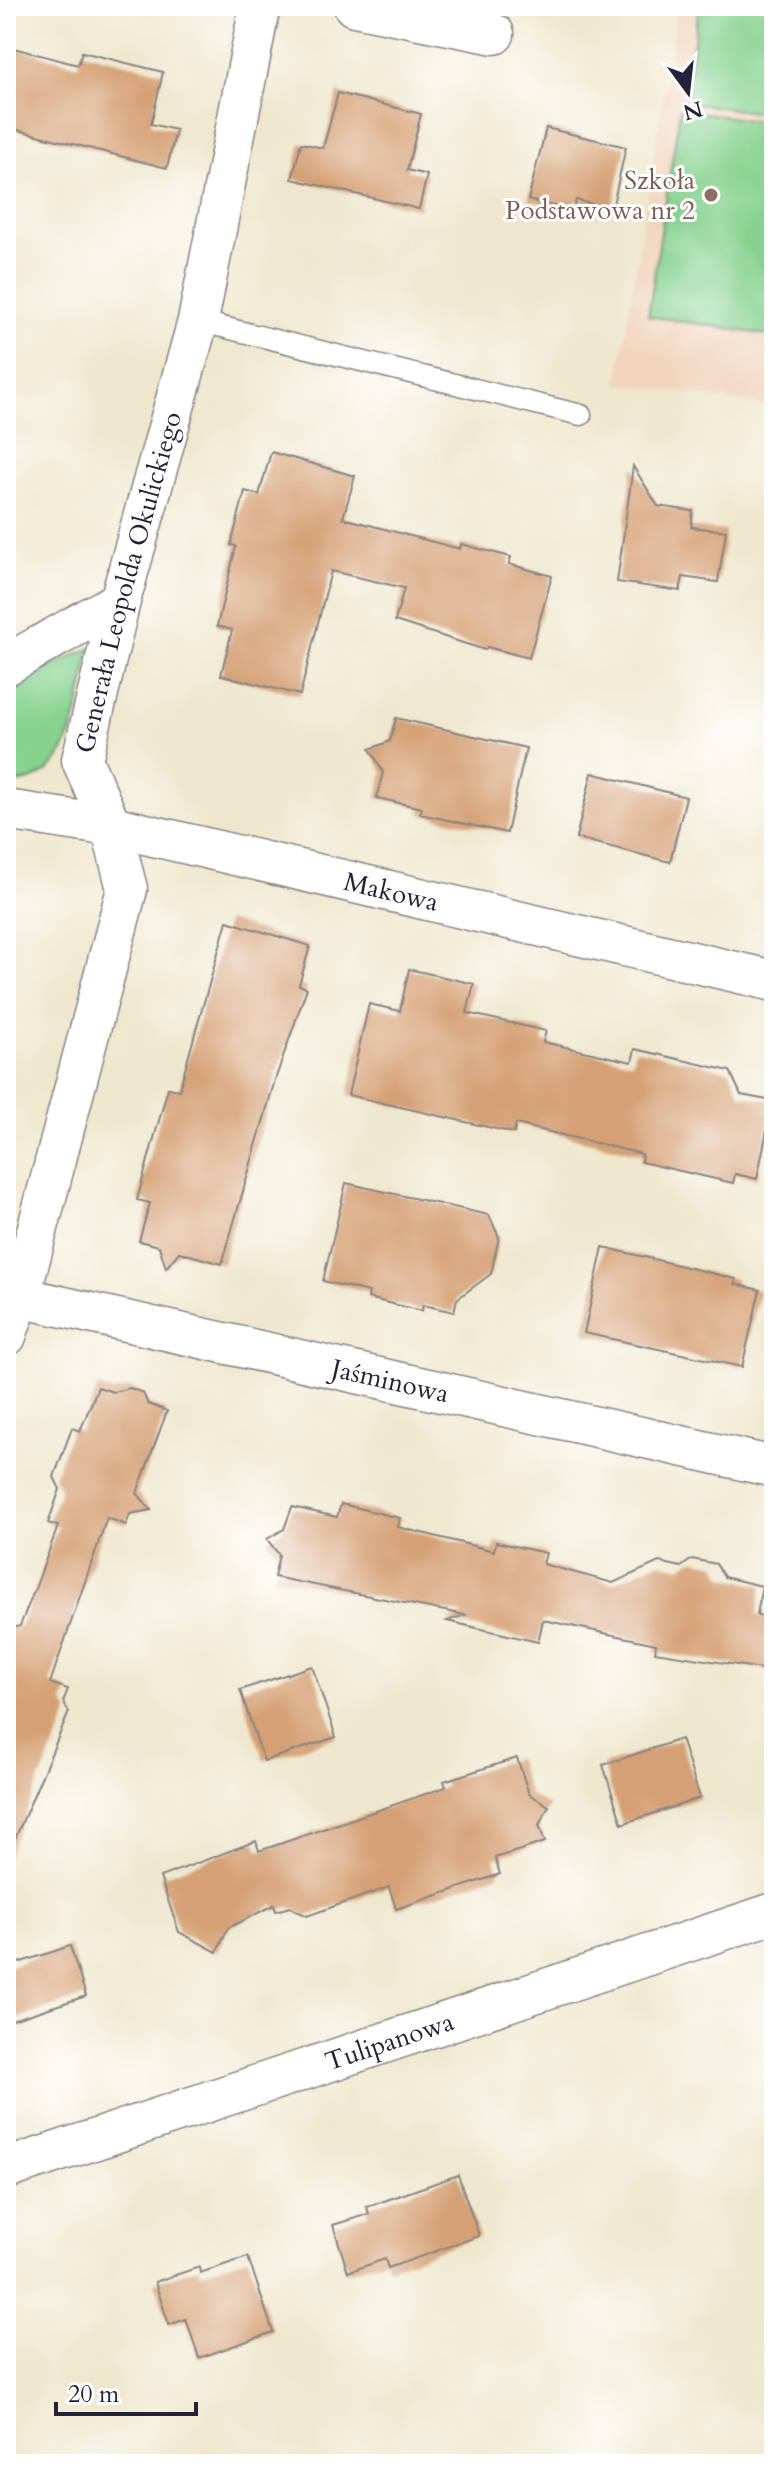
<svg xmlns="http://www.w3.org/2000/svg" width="780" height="2470" viewBox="0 0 780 2470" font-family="Cardo,serif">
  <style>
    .built { fill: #f1d5bd }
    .green { fill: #86d18e; stroke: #547a64; stroke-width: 2 }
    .building { fill: #d5a075 }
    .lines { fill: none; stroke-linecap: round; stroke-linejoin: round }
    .lane-casing { stroke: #888484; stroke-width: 23 }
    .street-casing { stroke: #888484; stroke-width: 43 }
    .lane { stroke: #fff; stroke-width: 20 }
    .street { stroke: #fff; stroke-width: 40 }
    .education-dot { fill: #8d6e63; stroke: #fff; stroke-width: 3 }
    .labels { text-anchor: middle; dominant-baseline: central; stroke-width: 6; stroke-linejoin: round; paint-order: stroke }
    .education-label { font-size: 26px; fill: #785e54; stroke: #fff; text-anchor: end }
    .street-label { font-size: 26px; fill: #22223b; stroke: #fff }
  </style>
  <rect width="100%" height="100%" fill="#fff"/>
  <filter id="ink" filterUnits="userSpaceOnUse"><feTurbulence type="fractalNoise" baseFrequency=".0125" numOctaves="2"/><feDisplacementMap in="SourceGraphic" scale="16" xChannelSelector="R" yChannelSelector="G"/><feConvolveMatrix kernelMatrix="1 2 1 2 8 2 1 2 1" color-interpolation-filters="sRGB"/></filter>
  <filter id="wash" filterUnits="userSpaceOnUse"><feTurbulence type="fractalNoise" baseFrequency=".006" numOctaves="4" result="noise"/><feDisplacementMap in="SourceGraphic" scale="32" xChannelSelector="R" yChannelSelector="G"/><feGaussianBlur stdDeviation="1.8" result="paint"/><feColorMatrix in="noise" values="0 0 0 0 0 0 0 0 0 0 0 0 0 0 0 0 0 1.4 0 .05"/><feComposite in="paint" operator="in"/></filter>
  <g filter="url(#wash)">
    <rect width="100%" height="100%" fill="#efe7cd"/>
    <!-- built -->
    <path class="built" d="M 678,6 L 774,6 L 774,406 L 617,384 Z"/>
    <!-- green -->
    <path class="green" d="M 699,6 L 774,6 L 774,115 L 685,102 Z
      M 680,109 L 774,124 L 774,336 L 648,316 Z
      M 91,648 C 79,696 75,790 6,782 L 6,686 Z"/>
    <g id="blocks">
      <!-- building -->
      <path class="building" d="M 6,46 L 78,65 L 82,52 L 163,72 L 151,124 L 176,130 L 167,168 L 6,127 Z
        M 338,93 L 421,114 L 407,170 L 427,175 L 419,209 L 292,179 L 301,143 L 323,148 Z
        M 546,128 L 626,147 L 612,209 L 576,200 L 573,211 L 528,200 Z
        M 271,452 L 355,476 L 343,518 L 460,549 L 461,544 L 511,557 L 509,564 L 552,576 L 529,658 L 487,647 L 485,650 L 395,621 L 404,588 L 331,571 L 300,695 L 221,675 L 232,630 L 217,626 L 236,546 L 231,545 L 245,491 L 259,495 Z
        M 633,466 L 658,506 L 693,511 L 691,527 L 726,531 L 718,582 L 683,577 L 680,591 L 617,582 Z
        M 396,718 L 526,748 L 507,833 L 420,814 L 422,808 L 377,798 L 383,772 L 370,749 L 390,741 Z
        M 592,773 L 686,797 L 670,862 L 576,838 Z
        M 227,921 L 310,946 L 299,985 L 307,988 L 275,1080 L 222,1264 L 179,1252 L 166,1268 L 159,1246 L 139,1241 L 150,1203 L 137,1200 L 168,1088 L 179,1090 Z
        M 409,969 L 474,984 L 467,1013 L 546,1031 L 543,1042 L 632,1062 L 635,1049 L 730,1071 L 741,1095 L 773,1101 L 757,1179 L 735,1174 L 733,1183 L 641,1162 L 642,1154 L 516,1124 L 514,1133 L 348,1095 L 369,1004 L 400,1011 Z
        M 346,1183 L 489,1215 L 499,1237 L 491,1274 L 457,1299 L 454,1312 L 423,1305 L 422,1311 L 368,1298 L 369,1292 L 323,1281 Z
        M 603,1247 L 736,1279 L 735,1284 L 760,1290 L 742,1367 L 584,1333 Z
        M 98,1387 L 113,1392 L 130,1388 L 143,1393 L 148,1404 L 167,1411 L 137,1493 L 151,1510 L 130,1514 L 126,1525 L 107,1518 L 50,1683 L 68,1689 L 63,1702 L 69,1712 L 6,1860 L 6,1630 L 20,1626 L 36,1586 L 58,1526 L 48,1523 L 60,1489 L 54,1477 L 72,1428 L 80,1431 Z
        M 341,1504 L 400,1518 L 398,1527 L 494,1551 L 496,1542 L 546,1553 L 543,1564 L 613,1583 L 659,1562 L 681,1567 L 692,1559 L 716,1564 L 724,1577 L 762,1586 L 757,1615 L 774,1618 L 774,1671 L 655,1652 L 656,1644 L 543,1620 L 538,1642 L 447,1621 L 465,1615 L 274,1577 L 279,1555 L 267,1539 L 284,1529 L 292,1507 L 337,1517 Z
        M 312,1666 L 336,1737 L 264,1761 L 240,1690 Z
        M 681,1739 L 700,1798 L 622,1824 L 603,1765 Z
        M 517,1758 L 529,1794 L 549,1806 L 539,1825 L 545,1842 L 495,1858 L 500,1874 L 396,1909 L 389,1887 L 307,1916 L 290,1907 L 276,1911 L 274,1905 L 228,1928 L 217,1952 L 179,1932 L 160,1877 L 256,1841 L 259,1851 L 446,1787 L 444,1781 Z
        M 70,1946 L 86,1996 L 6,2022 L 6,1967 Z
        M 458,2175 L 479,2236 L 388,2268 L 385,2259 L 348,2272 L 333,2225 L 369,2214 L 367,2207 Z
        M 248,2257 L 273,2332 L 199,2358 L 186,2319 L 169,2325 L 155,2282 L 199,2267 L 200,2273 Z"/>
    </g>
  </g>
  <g filter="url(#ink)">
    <use href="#blocks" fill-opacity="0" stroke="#888484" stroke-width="2"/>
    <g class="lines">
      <!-- lane casing -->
      <g class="lane-casing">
        <path id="lane" d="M 198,321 L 581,415"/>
      </g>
      <!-- street casing -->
      <g class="street-casing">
        <g id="street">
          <path d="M 354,6 L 494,34"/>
          <path d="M 6,665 L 120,601"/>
          <path id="s1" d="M 6,810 L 111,826 L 774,981"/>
          <path id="s2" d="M 6,1294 L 774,1467"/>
          <path id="s3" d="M 6,1336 L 20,1296 L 127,889 L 111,826 L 82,760 L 120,601 L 198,321 L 260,6"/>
          <path id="s4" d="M 6,2169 L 774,1913"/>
        </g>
      </g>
      <!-- lane -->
      <use href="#lane" class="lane"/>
      <!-- street -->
      <use href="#street" class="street"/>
    </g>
  </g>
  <!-- markers -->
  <circle class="education-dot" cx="711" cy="195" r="8"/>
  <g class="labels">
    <!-- education labels -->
    <g class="education-label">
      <text x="695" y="180">Szkoła<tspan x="695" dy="30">Podstawowa nr 2</tspan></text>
    </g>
    <!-- street labels -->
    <g class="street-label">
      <text stroke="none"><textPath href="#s3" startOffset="784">Generała Leopolda Okulickiego</textPath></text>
      <text stroke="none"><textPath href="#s1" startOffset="394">Makowa</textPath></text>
      <text stroke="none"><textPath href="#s2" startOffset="394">Jaśminowa</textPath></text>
      <text stroke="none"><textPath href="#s4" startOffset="404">Tulipanowa</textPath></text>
    </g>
  </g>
  <!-- margin -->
  <rect width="780" height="2470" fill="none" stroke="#fff" stroke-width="32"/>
  <!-- north arrow -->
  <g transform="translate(688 92) rotate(165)" stroke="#ffffff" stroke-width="6" paint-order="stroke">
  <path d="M0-6L14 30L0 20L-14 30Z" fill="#22223b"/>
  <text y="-12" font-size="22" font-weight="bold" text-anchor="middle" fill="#22223b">N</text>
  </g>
  <!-- scale -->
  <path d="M56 2402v12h140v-12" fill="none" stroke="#22223b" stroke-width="4"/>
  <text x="68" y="2402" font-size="24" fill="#22223b" stroke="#ffffff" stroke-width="6" paint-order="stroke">20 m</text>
</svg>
